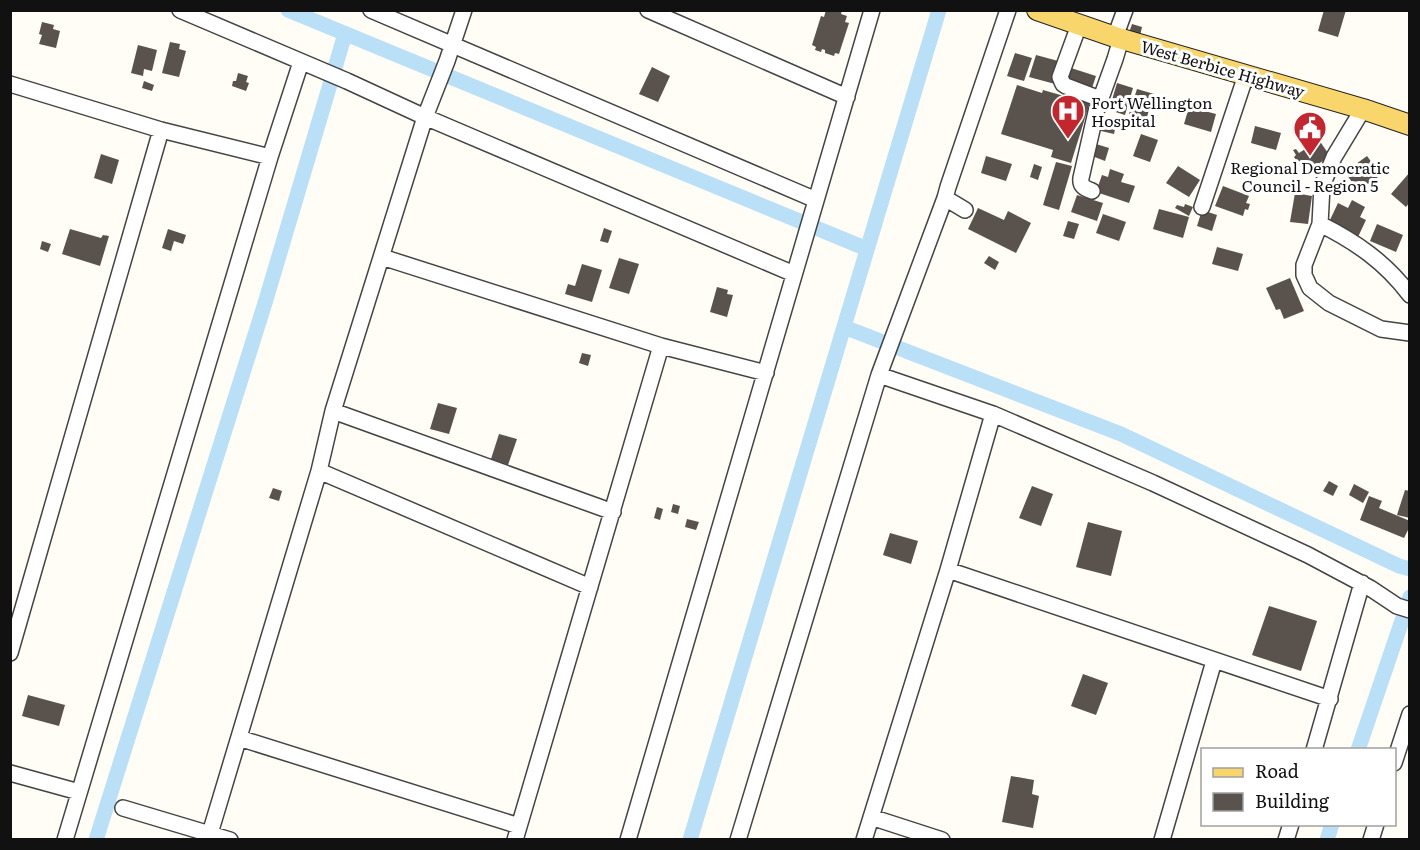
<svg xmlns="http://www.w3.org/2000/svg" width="1420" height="850" viewBox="0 0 1420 850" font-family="Literata,serif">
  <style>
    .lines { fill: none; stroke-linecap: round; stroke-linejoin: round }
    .canal { stroke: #b9e0f7; stroke-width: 15 }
    .building { fill: #5a524d }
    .minor-casing { stroke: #444; stroke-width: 18 }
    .major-casing { stroke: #222; stroke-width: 22 }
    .minor { stroke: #fff; stroke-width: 15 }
    .major { stroke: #f9d66b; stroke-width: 20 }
    .labels { text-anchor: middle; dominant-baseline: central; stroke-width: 6; stroke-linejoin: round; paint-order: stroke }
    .street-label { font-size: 16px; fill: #111; stroke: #fff }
    .poi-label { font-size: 16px; fill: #111; stroke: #fff; text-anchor: start }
  </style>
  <rect width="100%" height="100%" fill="#fffdf5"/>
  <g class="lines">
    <!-- canal -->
    <path class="canal" d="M 288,10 L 867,249
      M 844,327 L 1121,434 L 1399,566 L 1410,569
      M 1358,750 L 1410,597
      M 96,840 L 265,303 L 345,34
      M 690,840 L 939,10
      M 1327,840 L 1332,824"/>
  </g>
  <!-- building -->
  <path class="building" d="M 826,10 L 832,12 L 833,10 L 842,10 L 841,14 L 847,16 L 845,22 L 849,23 L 839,54 L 835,53 L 834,56 L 825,53 L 825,50 L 822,49 L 821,52 L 815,50 L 816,47 L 812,45 L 821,16 L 824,17 Z
    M 1324,10 L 1346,10 L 1338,37 L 1318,31 Z
    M 42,22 L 54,25 L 53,29 L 60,31 L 56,48 L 39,44 L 42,35 L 39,34 Z
    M 1132,24 L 1142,27 L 1140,36 L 1129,33 Z
    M 170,42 L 180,44 L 179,49 L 186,51 L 179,77 L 162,73 Z
    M 138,45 L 157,50 L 152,71 L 144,69 L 143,76 L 131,73 Z
    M 1015,53 L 1032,58 L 1024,81 L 1007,76 Z
    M 1036,55 L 1062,62 L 1055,84 L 1029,77 Z
    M 652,67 L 670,76 L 658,102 L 639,94 Z
    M 1071,68 L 1096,76 L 1091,91 L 1066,83 Z
    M 238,73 L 248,76 L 246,82 L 249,83 L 246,91 L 232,86 L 233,81 L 236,81 Z
    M 144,81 L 154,85 L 152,91 L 142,88 Z
    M 1117,83 L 1133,88 L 1125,115 L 1109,110 Z
    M 1017,85 L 1042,93 L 1043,90 L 1064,96 L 1064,94 L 1090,102 L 1071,163 L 1051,157 L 1053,150 L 1001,134 Z
    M 1137,89 L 1154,94 L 1146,120 L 1129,114 Z
    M 1189,107 L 1216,114 L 1211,132 L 1184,124 Z
    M 1103,122 L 1116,125 L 1114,134 L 1101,131 Z
    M 1255,126 L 1281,133 L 1276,150 L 1251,143 Z
    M 1141,134 L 1158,140 L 1150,162 L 1133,156 Z
    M 1319,140 L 1330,156 L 1305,173 L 1294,157 L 1296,155 L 1293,150 L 1296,149 L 1299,153 Z
    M 1096,144 L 1109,148 L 1105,161 L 1092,156 Z
    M 101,154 L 119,160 L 112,184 L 94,178 Z
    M 986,156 L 1012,164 L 1006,181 L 981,173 Z
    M 1367,156 L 1381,175 L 1358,191 L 1345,172 Z
    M 1056,162 L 1072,166 L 1059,210 L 1043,205 Z
    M 1034,164 L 1042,167 L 1038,180 L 1030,177 Z
    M 1178,166 L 1200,180 L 1189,197 L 1166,183 Z
    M 1110,169 L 1124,174 L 1121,182 L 1135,186 L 1129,203 L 1096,192 L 1102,175 L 1108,177 Z
    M 1410,172 L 1410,202 L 1406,207 L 1391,194 Z
    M 1223,186 L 1249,196 L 1246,203 L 1250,204 L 1248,210 L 1245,209 L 1243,216 L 1215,206 Z
    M 1295,193 L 1312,196 L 1308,224 L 1290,222 Z
    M 1077,195 L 1103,203 L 1097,221 L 1071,212 Z
    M 1352,200 L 1365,207 L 1360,217 L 1366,220 L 1358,237 L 1329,222 L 1338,203 L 1348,208 Z
    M 1185,204 L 1193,207 L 1189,216 L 1175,208 L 1177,205 L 1184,207 Z
    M 978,208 L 1004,220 L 1008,211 L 1031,223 L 1016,253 L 968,229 Z
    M 1159,209 L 1189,217 L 1183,238 L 1153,229 Z
    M 1202,210 L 1217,215 L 1212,231 L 1197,226 Z
    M 1103,214 L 1126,222 L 1119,241 L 1096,233 Z
    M 1068,221 L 1079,224 L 1074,239 L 1063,236 Z
    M 1377,224 L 1403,235 L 1396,252 L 1370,241 Z
    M 604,228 L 612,231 L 608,243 L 600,241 Z
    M 70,229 L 101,238 L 103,235 L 109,236 L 100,266 L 62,254 Z
    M 168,229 L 186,235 L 183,244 L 174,241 L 171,251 L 162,248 Z
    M 42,241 L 51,244 L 48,252 L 40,249 Z
    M 1217,247 L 1243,254 L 1238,271 L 1212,264 Z
    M 989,256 L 999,262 L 995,270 L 984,263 Z
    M 619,258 L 639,264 L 629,294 L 609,288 Z
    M 582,264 L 602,270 L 592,302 L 565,294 L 568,284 L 575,286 Z
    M 1290,278 L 1304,311 L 1284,319 L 1280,309 L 1276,310 L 1266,288 Z
    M 717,287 L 728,290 L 727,294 L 733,295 L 727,317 L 710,312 Z
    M 582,353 L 591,355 L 588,366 L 579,363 Z
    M 438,403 L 457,408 L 449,434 L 430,429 Z
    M 499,434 L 517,439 L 508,465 L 491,459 Z
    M 1329,481 L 1338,486 L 1333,496 L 1323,491 Z
    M 1354,484 L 1369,492 L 1363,503 L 1349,495 Z
    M 1032,486 L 1053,494 L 1041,526 L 1019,518 Z
    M 273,488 L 282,491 L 279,501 L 269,498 Z
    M 1405,490 L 1410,491 L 1410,518 L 1397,515 Z
    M 1369,496 L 1382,501 L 1379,508 L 1410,521 L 1410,526 L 1404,538 L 1360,520 Z
    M 673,504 L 680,506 L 678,514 L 671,512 Z
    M 657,507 L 663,509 L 660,520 L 654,518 Z
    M 687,519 L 699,522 L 696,530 L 685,527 Z
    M 1088,522 L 1122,531 L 1111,576 L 1076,567 Z
    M 890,533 L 918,541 L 911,564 L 883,555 Z
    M 1269,606 L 1317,621 L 1301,671 L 1252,655 Z
    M 1083,674 L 1108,683 L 1096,715 L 1071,706 Z
    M 28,695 L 65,705 L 59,726 L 22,716 Z
    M 1011,776 L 1034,780 L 1032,794 L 1039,796 L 1033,828 L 1002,822 Z"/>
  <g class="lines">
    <!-- minor casing -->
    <g class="minor-casing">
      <path id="minor" d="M 180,10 L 347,81 L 425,117 L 794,274
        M 371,10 L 816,200
        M 648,10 L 847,97
        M 1079,25 L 1060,77 L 1063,84 L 1066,86 L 1100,99
        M 1115,37 L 1125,10
        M 10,84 L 161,130 L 270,157
        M 1363,109 L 1334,157 L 1322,186 L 1320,224 L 1304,265 L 1304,275 L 1310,288 L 1329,303 L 1381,329 L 1410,333
        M 1092,191 C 1084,188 1080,186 1081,178 L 1096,112 L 1115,59 L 1121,39
        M 945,198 L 965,210
        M 1202,207 L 1246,75
        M 1320,224 C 1356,242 1385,262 1410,295
        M 382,257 L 661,346
        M 879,375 L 993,414 L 1153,483 L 1308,555 L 1370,588 L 1397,606 L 1410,610
        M 333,411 L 613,512
        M 319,471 L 590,587
        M 948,570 L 1330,699
        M 10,653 L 161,130
        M 239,738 L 519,826
        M 1314,750 L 1362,583
        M 1394,763 L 1410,714
        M 10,773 L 79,792
        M 123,808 L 230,840
        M 871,817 L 942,840
        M 65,840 L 270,157 L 301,62
        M 208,840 L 319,471 L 333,411 L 425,117 L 447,61 L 464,10
        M 515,840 L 661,346 L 766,373
        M 628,840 L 872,10
        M 738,840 L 879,375 L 945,198 L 948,187 L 1008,10
        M 864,840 L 948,570 L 993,414
        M 1162,840 L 1214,661
        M 1286,840 L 1291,824
        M 1371,840 L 1376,824"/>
    </g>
    <!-- major casing -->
    <g class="major-casing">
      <path id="major" d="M 1037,10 L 1115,37 L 1363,109 L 1410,125"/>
    </g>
    <!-- minor -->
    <use href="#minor" class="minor"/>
    <!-- major -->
    <use href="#major" class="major"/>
  </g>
  <!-- icons -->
  <defs>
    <g id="hospital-pin" transform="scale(1.725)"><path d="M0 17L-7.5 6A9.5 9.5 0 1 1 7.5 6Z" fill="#c4262e" stroke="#fff"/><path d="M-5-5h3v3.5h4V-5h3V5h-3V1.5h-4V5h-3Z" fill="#fff"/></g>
    <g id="civic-pin" transform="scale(1.725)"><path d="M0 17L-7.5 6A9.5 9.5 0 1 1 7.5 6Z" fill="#c4262e" stroke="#fff"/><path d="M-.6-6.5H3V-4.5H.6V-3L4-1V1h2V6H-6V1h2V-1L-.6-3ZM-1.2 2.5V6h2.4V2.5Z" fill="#fff"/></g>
  </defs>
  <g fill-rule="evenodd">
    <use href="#hospital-pin" x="1068" y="111"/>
    <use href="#civic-pin" x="1310" y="128"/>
  </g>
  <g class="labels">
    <!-- street labels -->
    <g class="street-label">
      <text transform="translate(1223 68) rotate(16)">West Berbice Highway</text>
    </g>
    <!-- poi labels -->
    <g class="poi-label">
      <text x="1091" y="102">Fort Wellington<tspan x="1091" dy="18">Hospital</tspan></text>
      <text x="1310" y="167" text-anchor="middle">Regional Democratic<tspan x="1310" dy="18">Council - Region 5</tspan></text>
    </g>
  </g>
  <!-- border -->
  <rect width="1420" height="850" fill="none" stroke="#111111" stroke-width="24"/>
  <!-- legend -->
  <rect x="1201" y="748" width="195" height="78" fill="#ffffff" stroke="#a0a0a0" stroke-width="1.5"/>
  <rect x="1213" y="768" width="30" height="9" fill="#f9d66b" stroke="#a0a0a0" stroke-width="1.5"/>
  <text x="1255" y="778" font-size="18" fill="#111111">Road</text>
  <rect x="1213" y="793" width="30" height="18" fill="#5a524d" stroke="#a0a0a0" stroke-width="1.5"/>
  <text x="1255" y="808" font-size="18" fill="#111111">Building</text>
</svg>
